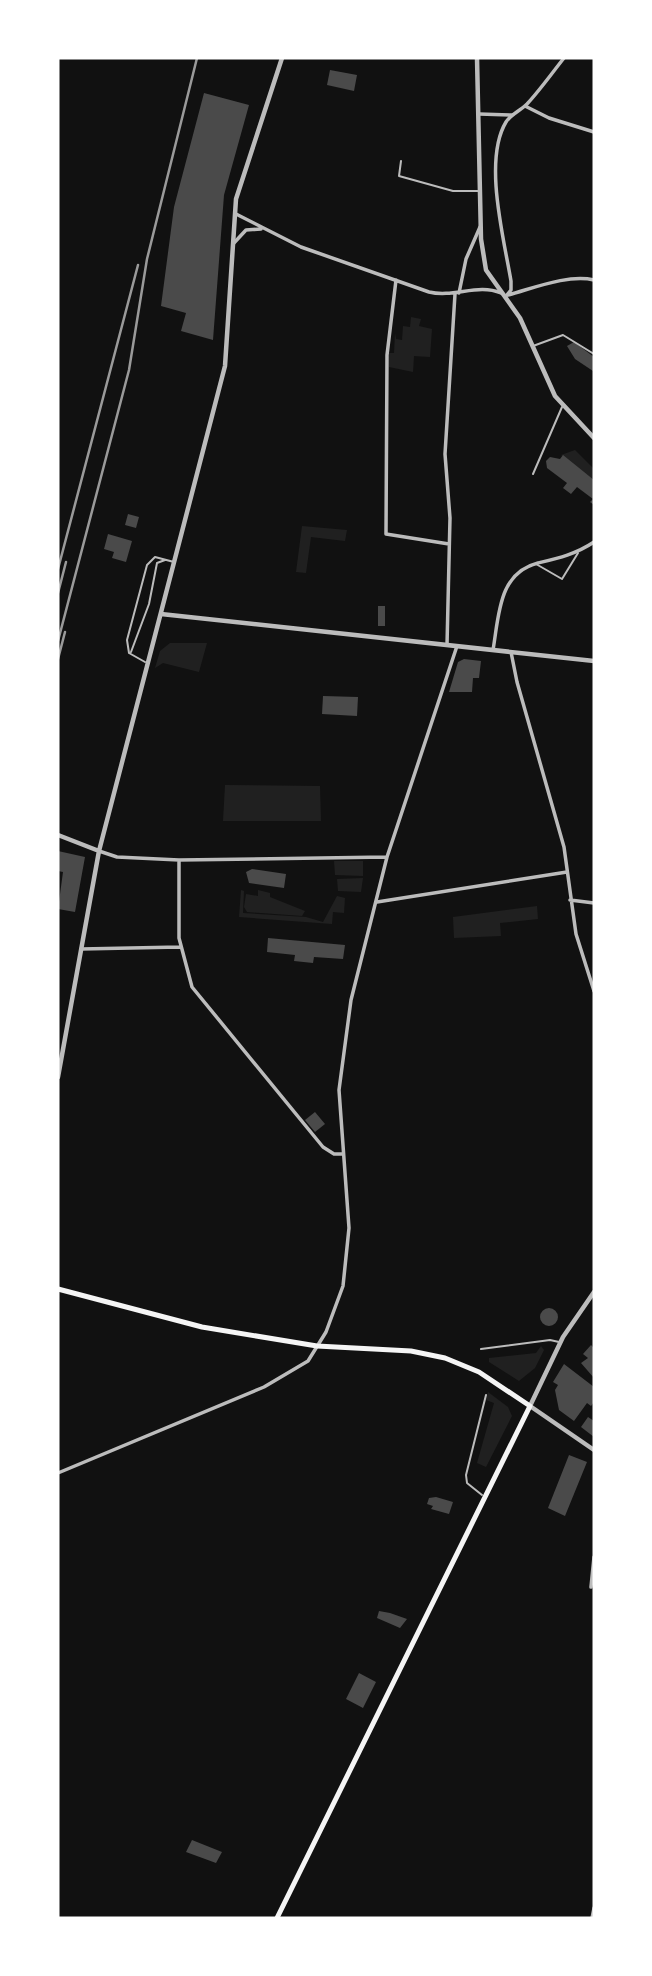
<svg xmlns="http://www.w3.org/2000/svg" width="652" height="1976" viewBox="0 0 652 1976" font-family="Helvetica,sans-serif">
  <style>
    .green { fill: #202020 }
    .building { fill: #4a4a4a }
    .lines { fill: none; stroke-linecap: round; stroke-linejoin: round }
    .service { stroke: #bcbcbc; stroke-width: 2 }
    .minor { stroke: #bcbcbc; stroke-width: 3.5 }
    .tertiary { stroke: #bcbcbc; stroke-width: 4.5 }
    .secondary { stroke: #f5f5f5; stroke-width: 5 }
    .rail { stroke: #9a9a9a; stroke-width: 2.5 }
  </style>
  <rect width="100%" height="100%" fill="#111"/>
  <!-- green -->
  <path class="green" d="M 411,317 L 421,319 L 419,326 L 432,329 L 430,357 L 414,356 L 413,372 L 389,367 L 389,353 L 394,353 L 395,333 L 396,339 L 402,340 L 403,326 L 410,327 Z
    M 575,450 L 594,469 L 594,480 L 561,455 Z
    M 302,526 L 347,530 L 345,541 L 311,537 L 306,573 L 296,572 Z
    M 170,643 L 207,643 L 199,672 L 163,663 L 155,668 L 160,651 Z
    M 225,785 L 320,786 L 321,821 L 223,821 Z
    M 334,861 L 363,861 L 363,876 L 335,875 Z
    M 363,878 L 361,892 L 338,891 L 337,879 Z
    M 241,890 L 244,891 L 243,913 L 306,917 L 323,922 L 337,896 L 345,898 L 344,913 L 333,912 L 332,924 L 239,917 Z
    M 258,890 L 270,893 L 270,897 L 305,911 L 302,916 L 247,912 L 244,907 L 246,894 L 258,896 Z
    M 537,906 L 538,919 L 500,923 L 501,936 L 454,938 L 453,917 Z
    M 541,1346 L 544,1350 L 535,1368 L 519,1381 L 489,1362 L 489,1358 L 536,1353 Z
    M 488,1392 L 508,1407 L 512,1416 L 486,1467 L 477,1463 L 494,1403 L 486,1400 Z"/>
  <!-- building -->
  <path class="building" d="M 330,70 L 357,75 L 354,91 L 327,85 Z
    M 204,93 L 249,105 L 224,195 L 213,340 L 181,331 L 186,313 L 161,306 L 174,207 Z
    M 574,342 L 594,357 L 593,371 L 575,359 L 567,346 Z
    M 563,455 L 594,480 L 594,505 L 590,502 L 593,499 L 577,487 L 571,494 L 563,488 L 567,483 L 547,468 L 546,461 L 550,457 L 560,459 Z
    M 128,514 L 139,517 L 136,528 L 125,525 Z
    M 108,534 L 132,541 L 126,562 L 112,558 L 114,552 L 104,549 Z
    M 378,606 L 385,606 L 385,626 L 378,626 Z
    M 464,659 L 481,661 L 479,678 L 473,678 L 472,692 L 449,692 L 458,662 Z
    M 323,696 L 358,697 L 357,716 L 322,714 Z
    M 58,851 L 85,857 L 75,912 L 58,909 L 63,872 L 58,871 Z
    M 252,869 L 286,874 L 284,888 L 249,883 L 246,872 Z
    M 268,938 L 345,945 L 343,959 L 314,957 L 313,963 L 294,961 L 295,955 L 267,952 Z
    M 315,1112 L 325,1124 L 315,1132 L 305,1120 Z
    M540 1317a9 9 0 1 1 18 0a9 9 0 1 1-18 0Z
    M 591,1345 L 594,1348 L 594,1378 L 581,1363 L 588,1358 L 583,1354 Z
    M 564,1364 L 594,1387 L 594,1402 L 591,1406 L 587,1403 L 574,1421 L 559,1410 L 555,1390 L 558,1385 L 553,1382 Z
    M 588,1417 L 594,1421 L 594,1437 L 581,1427 Z
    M 569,1455 L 587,1462 L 565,1516 L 548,1508 Z
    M 436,1497 L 453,1502 L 449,1514 L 431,1509 L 433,1506 L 427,1504 L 429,1498 Z
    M 379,1611 L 390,1613 L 407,1619 L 400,1628 L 377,1618 Z
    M 359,1673 L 376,1682 L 363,1708 L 346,1699 Z
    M 192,1840 L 222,1852 L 216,1863 L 186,1852 Z"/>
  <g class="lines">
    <!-- service -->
    <path class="service" d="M 401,161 L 399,176 L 453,191 L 479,191
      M 533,346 L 563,335 L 594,354
      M 533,474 L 562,407
      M 536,564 L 562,579 L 578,553
      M 131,652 L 149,604 L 157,563 L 165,560
      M 145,662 L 129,653 L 127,640 L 147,565 L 155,557 L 174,562
      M 481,1349 L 550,1340 L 559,1342
      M 482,1495 L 467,1483 L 466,1475 L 486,1395"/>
    <!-- minor -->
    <path class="minor" d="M 525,106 L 549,118 L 594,132
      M 479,114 L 512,115
      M 236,214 L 301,247 L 429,292 C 454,298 478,283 501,293
      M 233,244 L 246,230 L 261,229
      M 396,280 L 387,355 L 386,534 L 449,544
      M 459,293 L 466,259 L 480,227
      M 508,295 C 534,288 568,274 594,280
      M 506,296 L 511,290 L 511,281 C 504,239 483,160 506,122 C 511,114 520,111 527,104 C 540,90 552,73 564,58
      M 447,645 L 450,518 L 445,454 L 455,294
      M 493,650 C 499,616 498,573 538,563 C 559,558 576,554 594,542
      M 511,652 L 517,682 L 564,847 L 576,934 L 594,991
      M 99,851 L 117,857 L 179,860 L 387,857
      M 179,860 L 179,938 L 192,987 L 323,1147 L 334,1154 L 343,1154
      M 570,900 L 594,903
      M 377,902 L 567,872
      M 81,949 L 180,947
      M 58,1473 L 264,1387 L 308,1361 L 326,1332 L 343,1286 L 349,1228 L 339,1090 L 351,1000 L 387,857 L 457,646
      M 591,1587 L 594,1557
      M 592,1918 L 594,1908"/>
    <!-- tertiary -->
    <path class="tertiary" d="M 477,58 L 481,239 L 486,270 L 520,318 L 555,396 L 594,438
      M 161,614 L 594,661
      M 58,835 L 99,851
      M 58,1077 L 99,851 L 225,366 L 236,199 L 282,58
      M 594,1292 L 563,1337 L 530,1406 L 594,1450"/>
    <!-- secondary -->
    <path class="secondary" d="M 58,1289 L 202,1327 L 317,1346 L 411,1351 L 445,1358 L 479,1372 L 530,1406 L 277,1918"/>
    <!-- rail -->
    <path class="rail" d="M 58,569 L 138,265
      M 58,593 L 66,562
      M 58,641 L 129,370 L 147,259 L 197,58
      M 58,659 L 65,632"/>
  </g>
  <!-- border -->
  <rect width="652" height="1976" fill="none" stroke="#ffffff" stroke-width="119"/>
</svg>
